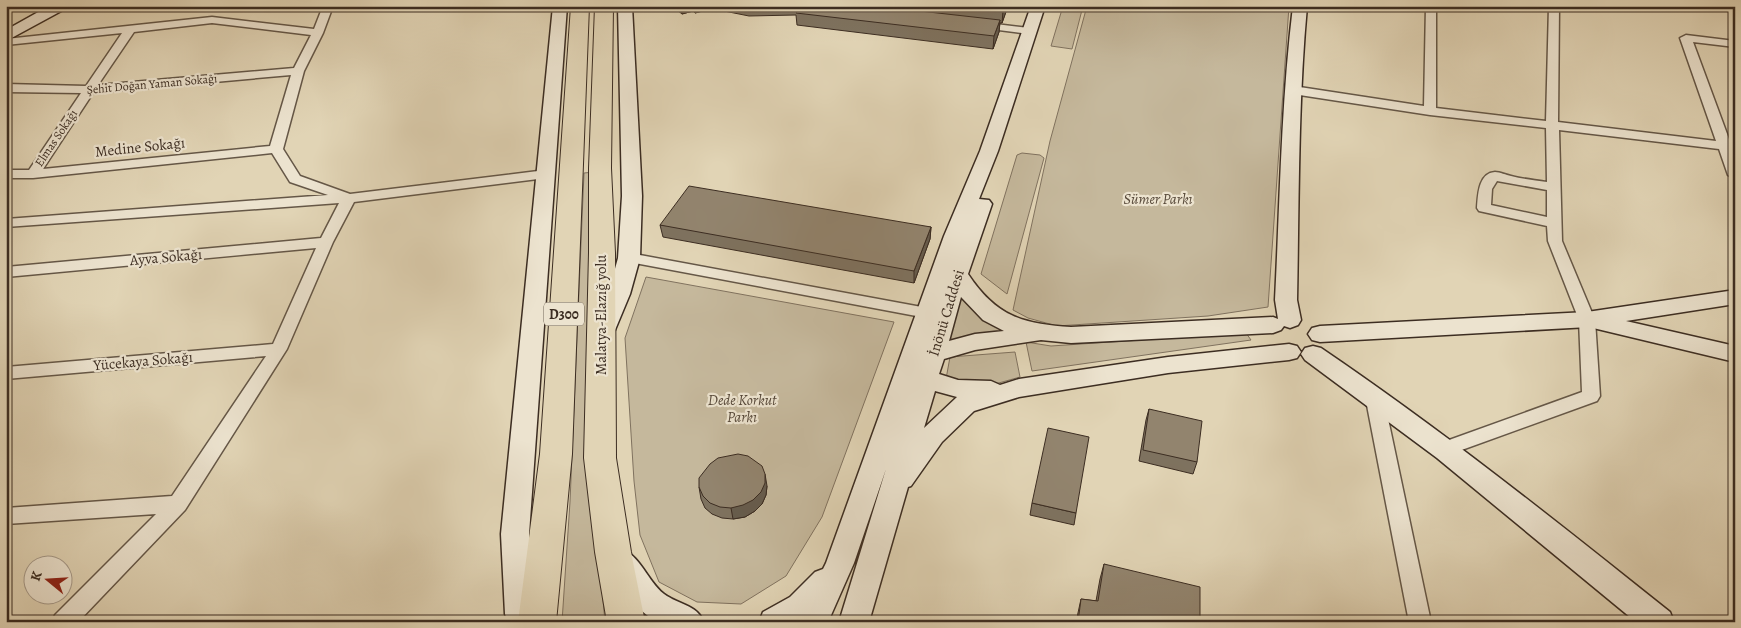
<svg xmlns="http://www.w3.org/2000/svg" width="1741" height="628" viewBox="0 0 1741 628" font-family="Alegreya,serif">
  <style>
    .green { fill: #c5b89c; stroke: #80725f }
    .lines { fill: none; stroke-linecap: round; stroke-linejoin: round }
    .street-casing { stroke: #655747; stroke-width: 3 }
    .secondary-casing { stroke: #3c2d22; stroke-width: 3 }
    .highway-casing { stroke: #3c2d22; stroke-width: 2 }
    .street { fill: #ece3cf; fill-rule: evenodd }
    .secondary { fill: #ece3cf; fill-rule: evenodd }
    .highway { fill: #e1d4b5; fill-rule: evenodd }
    .wall { fill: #7e725f; stroke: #3c2d22 }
    .shaded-wall { fill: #665c4d; stroke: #3c2d22 }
    .building { fill: #92846e; stroke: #3c2d22 }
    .labels { text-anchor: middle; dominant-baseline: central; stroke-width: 4.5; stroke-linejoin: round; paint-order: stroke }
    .far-street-label { font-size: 12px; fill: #3c2d22; stroke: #ece3cf }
    .shield { fill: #ece3cf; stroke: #716456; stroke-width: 1 }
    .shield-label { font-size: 14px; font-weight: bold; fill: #3c2d22 }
    .street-label { font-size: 15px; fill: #3c2d22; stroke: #ece3cf }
    .park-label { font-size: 15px; font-style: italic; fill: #57493a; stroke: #ece3cf }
  </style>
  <rect width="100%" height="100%" fill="#e1d4b5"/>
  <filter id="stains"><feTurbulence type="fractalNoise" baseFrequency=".004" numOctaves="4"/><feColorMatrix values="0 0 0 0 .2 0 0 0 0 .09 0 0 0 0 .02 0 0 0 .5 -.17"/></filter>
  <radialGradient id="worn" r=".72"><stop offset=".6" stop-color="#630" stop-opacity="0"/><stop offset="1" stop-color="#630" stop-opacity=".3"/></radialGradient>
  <!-- green -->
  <path class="green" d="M 1063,6 L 1083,6 L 1072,49 L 1051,46 Z
    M 1087,6 L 1289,6 L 1268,307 L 1208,316 L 1057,326 L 1028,318 L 1013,310 L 1050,141 Z
    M 1022,153 L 1040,155 L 1044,158 L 1007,294 L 981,274 L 1017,155 Z
    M 594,172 L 592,478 L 605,622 L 562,622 L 570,502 L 584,173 Z
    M 646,277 L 894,322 L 822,517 L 786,576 L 741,604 L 697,602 L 659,582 L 640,535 L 634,481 L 625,338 Z
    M 958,295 L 1006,333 L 944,344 Z
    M 1246,333 L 1251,340 L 1032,371 L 1026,342 L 1051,346 Z
    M 1015,352 L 1020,377 L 988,386 L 946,379 L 950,357 Z"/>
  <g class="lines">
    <!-- street casing -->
    <g class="street-casing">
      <path id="street" d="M 6,6 L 24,6 L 23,8 L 6,11 Z
        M 323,6 L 333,6 L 323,33 L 304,71 L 283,149 L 300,176 L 350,194 L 546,170 L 553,174 L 546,178 L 354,202 L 333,242 L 287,349 L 185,510 L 78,622 L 52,622 L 55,615 L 156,514 L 6,524 L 6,508 L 172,496 L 266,356 L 6,379 L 6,367 L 273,344 L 316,248 L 6,277 L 6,267 L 321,238 L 339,203 L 6,227 L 6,219 L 328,195 L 290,182 L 272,153 L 33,178 L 6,178 L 6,170 L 29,170 L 81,93 L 6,92 L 6,84 L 86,86 L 122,33 L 6,45 L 6,39 L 212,17 L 314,29 ZM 212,23 L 311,35 L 294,68 L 98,85 L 134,32 ZM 291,75 L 270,146 L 43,169 L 93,93 Z
        M 1426,6 L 1436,6 L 1436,108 L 1546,121 L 1549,6 L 1559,6 L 1558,122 L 1716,141 L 1680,38 L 1686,35 L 1735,41 L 1735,47 L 1693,42 L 1730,142 L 1735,143 L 1735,151 L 1733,151 L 1735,156 L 1735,179 L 1728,175 L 1719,149 L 1559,130 L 1562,241 L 1595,320 L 1600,396 L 1597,401 L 1445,456 L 1438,454 L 1436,449 L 1438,444 L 1582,392 L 1579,320 L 1548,241 L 1547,226 L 1479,211 L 1477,208 C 1478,196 1478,173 1495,172 C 1500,172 1506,175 1511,176 C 1522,179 1535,180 1547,182 L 1546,128 L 1430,115 L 1293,94 L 1287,90 L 1293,86 L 1424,106 ZM 1497,181 L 1547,190 L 1547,217 L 1491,205 L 1492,189 Z
        M 979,22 L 1029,28 L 1034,31 L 1029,34 L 975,27 L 974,25 L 975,23 Z
        M 629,253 L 927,308 L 933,309 L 935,313 L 933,317 L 927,318 L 624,261 L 621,258 L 624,255 Z
        M 1374,388 L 1380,390 L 1383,395 L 1431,622 L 1409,622 L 1365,395 L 1368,390 Z"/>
    </g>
    <!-- secondary casing -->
    <g class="secondary-casing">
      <path id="secondary" d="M 49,6 L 67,6 L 65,9 L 6,41 L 6,30 Z
        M 553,6 L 567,6 L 529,534 L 535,611 L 540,622 L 508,622 L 505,614 L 501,534 Z
        M 618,6 L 632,6 L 642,196 L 640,258 L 630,294 L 615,330 L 612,336 L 604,338 L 596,336 L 593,330 L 608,294 L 618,258 L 622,196 Z
        M 1031,6 L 1045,6 L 998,151 L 979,199 L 989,200 L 992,204 L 968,274 C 996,316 1022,324 1071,327 L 1273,317 L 1278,319 L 1275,300 C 1280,202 1281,104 1293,6 L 1307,6 C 1298,104 1299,202 1297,300 L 1301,320 L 1298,325 L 1290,328 L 1284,326 L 1281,330 L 1273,333 L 1071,343 L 1041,340 L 975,350 L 944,359 L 939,374 L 958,380 L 991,381 L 1000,385 L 1019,379 L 1168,357 L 1289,344 L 1297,346 L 1301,352 L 1297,358 L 1289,360 L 1168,373 L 1087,386 L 1019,397 L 974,411 L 942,442 L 911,486 L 908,487 L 869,622 L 839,622 L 886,469 L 854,563 L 828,622 L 759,622 L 763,612 L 790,597 L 815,572 L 823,569 L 826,563 L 944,236 L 980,151 ZM 961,297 L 983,320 L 1004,331 L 975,334 L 949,341 ZM 935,391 L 957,397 L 924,428 Z
        M 1735,290 L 1735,304 L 1626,321 L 1735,346 L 1735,362 L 1589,327 L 1320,342 L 1312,340 L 1308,334 L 1312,328 L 1320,326 L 1587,312 Z
        M 1313,346 L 1321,348 C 1442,430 1556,521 1670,612 L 1674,622 L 1636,622 L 1437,458 L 1305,360 L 1301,354 L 1305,348 Z
        M 619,548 C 641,555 647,581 664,594 C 679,605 696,604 704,622 C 690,622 675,624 661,622 C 641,619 613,578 605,560 L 609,551 Z"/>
    </g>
    <!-- highway casing -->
    <g class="highway-casing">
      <path id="highway" d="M 571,6 L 589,6 L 572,454 L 556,622 L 518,622 L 540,454 Z
        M 595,6 L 613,6 L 611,168 L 615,253 L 616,458 L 631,552 L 645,622 L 607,622 L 595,552 L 584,458 L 589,253 L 589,168 Z"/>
    </g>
    <!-- street -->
    <use href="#street" class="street"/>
    <!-- secondary -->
    <use href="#secondary" class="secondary"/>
    <!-- highway -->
    <use href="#highway" class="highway"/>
  </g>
  <!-- wall -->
  <path class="wall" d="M 672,6 L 1008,6 L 1002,23 L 1000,23 L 999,32 L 993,49 L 797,25 L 796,15 L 749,16 L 724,11 L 718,7 L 695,13 L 693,11 L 682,14 Z
    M 660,225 L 931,227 L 930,239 L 914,283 L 663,237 Z
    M 1149,409 L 1197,462 L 1193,474 L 1139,461 L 1146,420 Z
    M 767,486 L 766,495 L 762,504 L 755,511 L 745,517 L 733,519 L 722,518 L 712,514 L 705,508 L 701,499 L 699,487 Z
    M 1032,503 L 1076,513 L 1074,525 L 1030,515 Z
    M 1104,564 L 1200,622 L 1076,622 L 1081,599 L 1096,601 L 1100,579 Z"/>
  <!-- shaded-wall -->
  <path class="shaded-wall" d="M 681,6 L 693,6 L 693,11 L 682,14 Z
    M 695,6 L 718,6 L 718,7 L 695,13 Z
    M 1005,6 L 1008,6 L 1002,23 L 1003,11 Z
    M 1000,20 L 999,32 L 993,49 L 994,36 Z
    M 931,227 L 930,239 L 914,283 L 914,271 Z
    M 765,474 L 767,486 L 766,495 L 762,504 L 755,511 L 745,517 L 733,519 L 731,508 Z"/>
  <!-- building -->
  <path class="building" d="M 802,6 L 876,6 L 881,7 L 892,6 L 893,8 L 1000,20 L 994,36 L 796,13 Z
    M 960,6 L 1005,6 L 1003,11 Z
    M 689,186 L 931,227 L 914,271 L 660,225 Z
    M 1149,409 L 1202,421 L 1197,462 L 1143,450 Z
    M 1048,428 L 1089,437 L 1076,513 L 1032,503 Z
    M 738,454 L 748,456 L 762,466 L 765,474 L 765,483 L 761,492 L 753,500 L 743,505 L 731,508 L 720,507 L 710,503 L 703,496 L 699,487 L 699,478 L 710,464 L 718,458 Z
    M 1104,564 L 1200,587 L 1200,622 L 1078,622 L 1081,599 L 1098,601 Z"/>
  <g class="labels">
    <!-- far-street labels -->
    <g class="far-street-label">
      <text transform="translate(152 84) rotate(-5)">Şehit Doğan Yaman Sokağı</text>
      <text transform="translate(56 138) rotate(-56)">Elmas Sokağı</text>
    </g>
    <!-- shield labels -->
    <rect class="shield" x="544" y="302.5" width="40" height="23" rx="4"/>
    <g class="shield-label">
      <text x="564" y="314">D300</text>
    </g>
    <!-- street labels -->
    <g class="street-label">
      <text transform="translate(140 147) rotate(-6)">Medine Sokağı</text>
      <text transform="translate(166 257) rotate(-5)">Ayva Sokağı</text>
      <text transform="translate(946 313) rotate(-73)">İnönü Caddesi</text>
      <text transform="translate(601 315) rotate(-90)">Malatya-Elazığ yolu</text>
      <text transform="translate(143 361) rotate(-5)">Yücekaya Sokağı</text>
    </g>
    <!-- park labels -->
    <g class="park-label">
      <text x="1158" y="199">Sümer Parkı</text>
      <text x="742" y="400">Dede Korkut<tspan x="742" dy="17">Parkı</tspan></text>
    </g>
  </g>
  <!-- margin -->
  <rect width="1741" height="628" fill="none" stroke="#e1d4b5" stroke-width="25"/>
  <rect x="8" y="8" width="1726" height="613" fill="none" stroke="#3c2d22" stroke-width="2.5"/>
  <rect x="12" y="12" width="1716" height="603" fill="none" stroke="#3c2d22"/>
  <!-- north arrow -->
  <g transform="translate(48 580) rotate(288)"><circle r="24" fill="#ece3cf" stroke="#a69a8a"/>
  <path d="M0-4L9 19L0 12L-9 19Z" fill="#8f2418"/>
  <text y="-8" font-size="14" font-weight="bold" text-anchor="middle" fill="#3c2d22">K</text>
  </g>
  <rect width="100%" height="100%" filter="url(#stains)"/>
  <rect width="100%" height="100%" fill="url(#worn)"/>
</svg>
